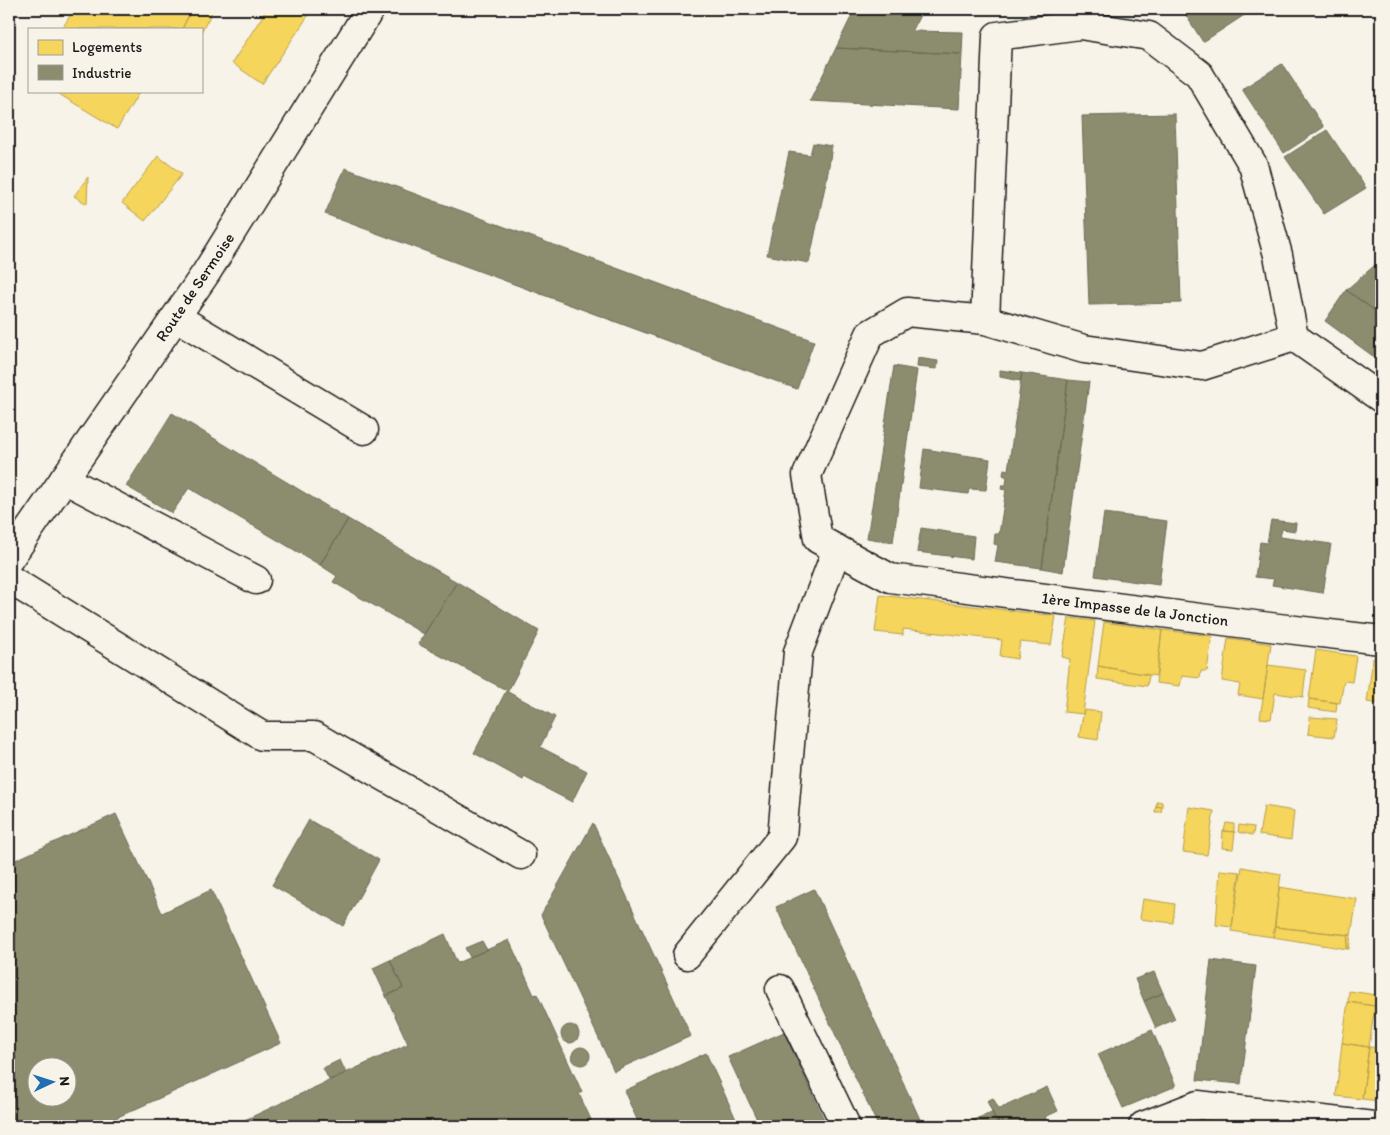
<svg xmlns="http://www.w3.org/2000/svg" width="1390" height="1135" viewBox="0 0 1390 1135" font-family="Itim,sans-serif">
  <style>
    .homes { fill: #f6d55c; stroke: #b59e49 }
    .industry { fill: #8c8c6e; stroke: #6a6a55; fill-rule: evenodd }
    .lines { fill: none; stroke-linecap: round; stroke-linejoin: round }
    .minor-casing { stroke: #1c1c1c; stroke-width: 31 }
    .major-casing { stroke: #1c1c1c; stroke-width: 31 }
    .minor { stroke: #f7f3e8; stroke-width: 28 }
    .major { stroke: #f7f3e8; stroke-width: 28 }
    .labels { text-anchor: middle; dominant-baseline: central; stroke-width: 5; stroke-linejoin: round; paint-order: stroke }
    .street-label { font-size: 16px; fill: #1c1c1c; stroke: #f7f3e8 }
  </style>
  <rect width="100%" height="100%" fill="#f7f3e8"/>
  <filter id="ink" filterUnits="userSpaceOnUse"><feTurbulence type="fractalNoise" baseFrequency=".02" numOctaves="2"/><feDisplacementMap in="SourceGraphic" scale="10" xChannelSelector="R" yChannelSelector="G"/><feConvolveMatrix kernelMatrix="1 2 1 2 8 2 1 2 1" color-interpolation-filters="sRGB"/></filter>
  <g filter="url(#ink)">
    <!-- homes -->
    <path class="homes" d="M 74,9 L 192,9 L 182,29 L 62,29 Z
      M 192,9 L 214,9 L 201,32 L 201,29 L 194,28 L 193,29 L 182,29 Z
      M 267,9 L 309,9 L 312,10 L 262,84 L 232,63 Z
      M 54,91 L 140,91 L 117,129 Z
      M 158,156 L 182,174 L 145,221 L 122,203 Z
      M 88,177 L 87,204 L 74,196 Z
      M 880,595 L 1056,616 L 1051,645 L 1020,642 L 1017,659 L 1000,656 L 1002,640 L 903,629 L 903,635 L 875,632 Z
      M 1069,618 L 1095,621 L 1083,714 L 1064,712 L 1070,659 L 1062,657 Z
      M 1104,622 L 1162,630 L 1156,676 L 1098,666 Z
      M 1162,630 L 1212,636 L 1207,671 L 1201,671 L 1200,678 L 1182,676 L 1180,686 L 1156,683 Z
      M 1228,638 L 1271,644 L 1263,699 L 1238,695 L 1240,684 L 1222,681 Z
      M 1316,650 L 1356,656 L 1352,682 L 1344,681 L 1340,703 L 1309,699 Z
      M 1373,658 L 1381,659 L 1381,704 L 1367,702 Z
      M 1268,665 L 1306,670 L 1303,697 L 1275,693 L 1271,719 L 1260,718 Z
      M 1098,666 L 1149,675 L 1147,686 L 1097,679 Z
      M 1309,699 L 1337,703 L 1336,712 L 1308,708 Z
      M 1084,710 L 1101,712 L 1098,740 L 1079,737 Z
      M 1310,717 L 1337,719 L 1334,737 L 1308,734 Z
      M 1157,801 L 1162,802 L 1162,807 L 1156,806 Z
      M 1156,806 L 1162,807 L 1161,812 L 1155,812 Z
      M 1264,806 L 1294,811 L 1291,840 L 1259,835 Z
      M 1189,807 L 1214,811 L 1207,855 L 1183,852 Z
      M 1226,823 L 1234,824 L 1234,832 L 1224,831 Z
      M 1239,825 L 1254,827 L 1253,835 L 1238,832 Z
      M 1223,831 L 1235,832 L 1233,849 L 1222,848 Z
      M 1242,867 L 1281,874 L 1273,937 L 1231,931 Z
      M 1220,870 L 1240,872 L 1232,927 L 1216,925 Z
      M 1279,887 L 1357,899 L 1351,935 L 1275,927 Z
      M 1143,899 L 1175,904 L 1173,923 L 1140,919 Z
      M 1275,927 L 1348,935 L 1347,949 L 1273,937 Z
      M 1348,935 L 1351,935 L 1349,949 L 1347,949 Z
      M 1349,991 L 1377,995 L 1375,1006 L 1348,1002 Z
      M 1348,1002 L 1375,1006 L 1369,1047 L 1342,1043 Z
      M 1342,1043 L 1369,1047 L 1362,1099 L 1336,1096 Z
      M 1369,1047 L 1381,1048 L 1381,1101 L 1362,1099 Z"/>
    <!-- industry -->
    <path class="industry" d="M 855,9 L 923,9 L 912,31 L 963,32 L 962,54 L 836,48 Z
      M 1182,9 L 1246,9 L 1249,12 L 1203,42 Z
      M 836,48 L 962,54 L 959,109 L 810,101 Z
      M 1282,64 L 1324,127 L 1284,153 L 1242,89 Z
      M 1175,114 L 1181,303 L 1089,305 L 1082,116 Z
      M 1327,130 L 1366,188 L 1324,214 L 1285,157 Z
      M 813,143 L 832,146 L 828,172 L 809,263 L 767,255 L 789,152 L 810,155 Z
      M 345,168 L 814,341 L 797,389 L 325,214 Z
      M 1381,260 L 1381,315 L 1346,290 Z
      M 1346,290 L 1381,315 L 1381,362 L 1325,321 Z
      M 918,358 L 938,361 L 937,369 L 917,367 Z
      M 894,366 L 917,370 L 893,542 L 891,542 L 867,538 Z
      M 1000,370 L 1022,373 L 1020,381 L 1000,377 Z
      M 1022,373 L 1068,380 L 1042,568 L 995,562 L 998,545 L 994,544 L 995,534 L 999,534 L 1006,490 L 1001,489 L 1002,485 L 1006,485 L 1007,477 L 1003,475 L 1004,469 L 1008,470 Z
      M 1068,380 L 1089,382 L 1063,572 L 1042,568 Z
      M 172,413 L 348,519 L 320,565 L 189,488 L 172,513 L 126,486 Z
      M 924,449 L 990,459 L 986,490 L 969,489 L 968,494 L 919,488 Z
      M 1104,513 L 1167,521 L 1159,585 L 1095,576 Z
      M 348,519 L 457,582 L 424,634 L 333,582 L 337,576 L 320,565 Z
      M 1271,520 L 1296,523 L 1295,531 L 1282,529 L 1280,537 L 1331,544 L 1323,593 L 1272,585 L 1274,579 L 1255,577 L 1260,542 L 1267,543 Z
      M 921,528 L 974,536 L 972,559 L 917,552 Z
      M 457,582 L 539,631 L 508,691 L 418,644 Z
      M 506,691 L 555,717 L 540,747 L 587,771 L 572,802 L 524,777 L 523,780 L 474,753 Z
      M 116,814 L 162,913 L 211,890 L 281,1043 L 98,1126 L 9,1126 L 9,982 L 10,982 L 9,978 L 9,863 ZM 38,1068 L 68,1068 L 68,1098 L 38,1098 Z
      M 309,820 L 379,860 L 343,926 L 272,885 Z
      M 593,823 L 691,1036 L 614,1071 L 541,915 Z
      M 814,889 L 897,1069 L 923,1126 L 878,1126 L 776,907 Z
      M 445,934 L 457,963 L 509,940 L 534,995 L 537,994 L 582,1092 L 579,1094 L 594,1126 L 232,1126 L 408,1044 L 386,996 L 403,988 L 390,960 Z
      M 482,941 L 487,950 L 470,957 L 465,948 Z
      M 390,960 L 403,988 L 386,996 L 373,968 Z
      M 1211,960 L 1256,966 L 1241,1084 L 1197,1080 Z
      M 1154,972 L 1163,993 L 1144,1001 L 1135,979 Z
      M 1163,993 L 1175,1019 L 1156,1028 L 1144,1001 Z
      M561 1034a9 9 0 1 1 18 0a9 9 0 1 1-18 0Z
      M 1152,1030 L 1176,1086 L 1123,1108 L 1098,1054 Z
      M 784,1032 L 827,1126 L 760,1126 L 728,1057 Z
      M572 1056a9 9 0 1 1 18 0a9 9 0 1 1-18 0Z
      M 706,1053 L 739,1126 L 640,1126 L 624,1091 Z
      M 340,1060 L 346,1073 L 329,1080 L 323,1068 Z
      M 1047,1087 L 1058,1111 L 1045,1117 L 1049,1126 L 999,1126 L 987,1101 L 993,1098 L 999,1109 Z
      M 992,1112 L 999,1126 L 959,1126 Z
      M 1197,1118 L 1200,1126 L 1179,1126 Z
      M 1227,1122 L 1258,1126 L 1226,1126 Z"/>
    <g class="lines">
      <!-- minor casing -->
      <g class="minor-casing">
        <path id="minor" d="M 176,317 L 364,430
          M 985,320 L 997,36 L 1080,25 L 1149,36 L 1199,74 L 1253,165 L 1278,255 L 1294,337 L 1381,398
          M 1294,337 L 1202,366 L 1084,349 L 985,320 L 907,312 L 870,334 L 807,475 L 818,539 L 890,578 L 1270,627 L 1381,640
          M 64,479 L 256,580
          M 9,579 L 262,736 L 314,736 L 521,855
          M 687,955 L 782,837 L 798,652 L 837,549
          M 780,989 L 846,1126
          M 1143,1126 L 1198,1105 L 1373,1126"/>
      </g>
      <!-- major casing -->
      <g class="major-casing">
        <path id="major" d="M 9,559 L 206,273 L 370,9"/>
      </g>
      <!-- minor -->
      <use href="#minor" class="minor"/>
      <!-- major -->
      <use href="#major" class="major"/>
    </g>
  </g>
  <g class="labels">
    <!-- street labels -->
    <g class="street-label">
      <text transform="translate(195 287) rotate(-56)">Route de Sermoise</text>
      <text transform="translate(1135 609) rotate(7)">1ère Impasse de la Jonction</text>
    </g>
  </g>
  <!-- margin -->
  <rect width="1390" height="1135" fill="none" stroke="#f7f3e8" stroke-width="30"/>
  <rect x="15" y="15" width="1360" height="1105" fill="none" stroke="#1c1c1c" stroke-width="2" filter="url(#ink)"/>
  <!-- legend -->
  <rect x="28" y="28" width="175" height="65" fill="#f7f3e8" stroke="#9f9d96"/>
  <rect x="38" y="40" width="25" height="15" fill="#f6d55c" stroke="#9f9d96"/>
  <text x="72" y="52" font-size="15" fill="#1c1c1c">Logements</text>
  <rect x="38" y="65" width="25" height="15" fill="#8c8c6e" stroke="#9f9d96"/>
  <text x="72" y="78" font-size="15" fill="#1c1c1c">Industrie</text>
  <!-- north arrow -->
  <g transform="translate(52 1082) rotate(86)"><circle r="24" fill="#f7f3e8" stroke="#9f9d96"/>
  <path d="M0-4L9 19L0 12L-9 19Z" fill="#1f6fb2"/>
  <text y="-8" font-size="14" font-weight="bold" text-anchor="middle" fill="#1c1c1c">N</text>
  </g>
</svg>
